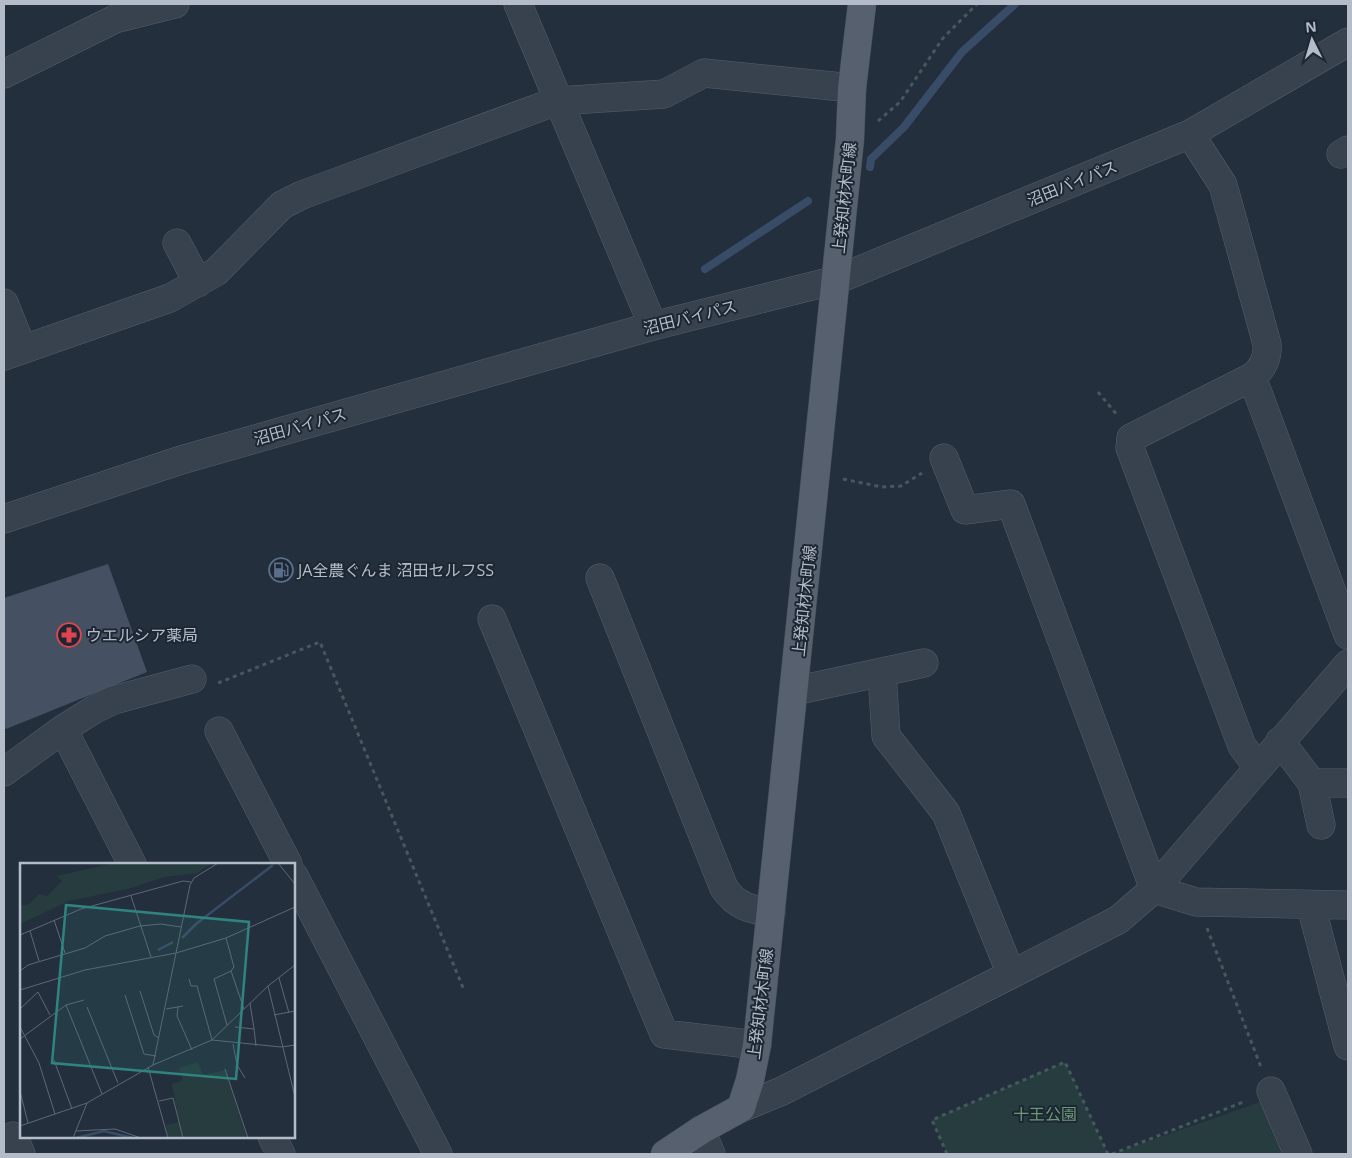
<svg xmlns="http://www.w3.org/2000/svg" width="1352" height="1158" viewBox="0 0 1352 1158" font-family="'Open Sans','Noto Sans JP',sans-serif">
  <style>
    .green { fill: #263c3f }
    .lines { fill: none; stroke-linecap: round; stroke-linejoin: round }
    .stream { stroke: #394c67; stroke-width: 8 }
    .building { fill: #455162 }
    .minor-casing { stroke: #565f6c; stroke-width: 29 }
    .major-casing { stroke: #414a57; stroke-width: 29 }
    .path { stroke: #44595c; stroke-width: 3; stroke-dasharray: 4 4; stroke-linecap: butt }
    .minor { stroke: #38414e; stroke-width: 28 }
    .major { stroke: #56606e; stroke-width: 28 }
    .labels { text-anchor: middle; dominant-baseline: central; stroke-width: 4; stroke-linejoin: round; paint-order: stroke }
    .street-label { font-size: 16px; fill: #b4bcc9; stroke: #1d2633 }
    .poi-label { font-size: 16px; fill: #b4bcc9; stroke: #1d2633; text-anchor: start }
    .park-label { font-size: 16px; fill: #6b9a76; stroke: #1d2633 }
    .inset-river { fill: none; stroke: #394c67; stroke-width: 2.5 }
    .inset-road { fill: none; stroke: #5e6776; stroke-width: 1 }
    .view { fill: #308480; fill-opacity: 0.15; stroke: #308480; stroke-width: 2.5 }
    .inset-edge { fill: none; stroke: #b4bcc9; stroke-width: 2.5 }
  </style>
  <rect width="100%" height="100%" fill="#242f3e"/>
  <!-- green -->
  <path class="green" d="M 1065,1062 L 1108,1154 L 947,1154 L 932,1120 Z
    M 1266,1100 L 1290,1154 L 1112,1154 Z"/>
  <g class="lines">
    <!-- stream -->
    <path class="stream" d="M 870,167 L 871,159 L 904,127 L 962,52 L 1015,4
      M 705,269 L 808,201"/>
  </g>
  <!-- building -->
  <path class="building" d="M 108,564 L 147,672 L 6,729 L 4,726 L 4,598 Z"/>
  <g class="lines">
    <!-- minor casing -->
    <g class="minor-casing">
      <path id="minor" d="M 518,4 L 653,326
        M 4,74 L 115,19 L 175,4
        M 1190,134 L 1223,185 L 1267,344 C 1268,357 1263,369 1252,377 L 1131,438 L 1130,448 L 1242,746 L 1258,767
        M 1341,154 L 1348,150
        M 177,243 L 198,283
        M 4,303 L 22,348
        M 4,356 L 170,298 L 216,272 L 282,205 L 302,195 L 557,101 L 664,94 L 704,73 L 852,88
        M 1252,377 L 1348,635
        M 944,458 L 965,510 L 1011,504 L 1154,889 L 1348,664
        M 4,519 L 181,460 L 653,326 L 836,280 L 1190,134 L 1348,42
        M 600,578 L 724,888 C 736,906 750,909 771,913
        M 492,619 L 664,1034 L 757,1045
        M 882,673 L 886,736 L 946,813 L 1011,974
        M 794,691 L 924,663
        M 63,729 L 95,709 L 114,700 L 192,679
        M 219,731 L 288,864
        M 1280,741 L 1312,783 L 1321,825
        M 4,772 L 63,729 L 132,864
        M 1312,783 L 1348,783
        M 294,876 L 438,1154
        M 1311,906 L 1348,1046
        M 1271,1091 L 1298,1154
        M 741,1108 L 782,1091 L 1118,920 L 1154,889 L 1196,902 L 1348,905
        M 701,1130 L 711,1154
        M 13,1136 L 21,1154
        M 272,1137 L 281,1154"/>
    </g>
    <!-- major casing -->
    <g class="major-casing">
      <path id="major" d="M 665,1154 L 701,1130 L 741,1108 L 750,1080 L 757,1045 L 850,139 L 852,88 L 862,4"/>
    </g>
    <!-- path -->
    <path class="path" d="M 878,121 L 900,102 L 943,38 L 977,4
      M 1098,392 L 1118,416
      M 843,479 L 882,487 L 901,486 L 922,473
      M 218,683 L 320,642 L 464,990
      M 1207,928 L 1261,1067
      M 947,1154 L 932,1120 L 1065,1062 L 1108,1154
      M 1112,1154 L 1246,1101"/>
    <!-- minor -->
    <use href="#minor" class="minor"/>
    <!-- major -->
    <use href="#major" class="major"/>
  </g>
  <!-- icons -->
  <defs>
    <g id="fuel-ring" transform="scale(1.25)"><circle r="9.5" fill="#1d2633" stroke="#5c6f8a" stroke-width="1.5"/><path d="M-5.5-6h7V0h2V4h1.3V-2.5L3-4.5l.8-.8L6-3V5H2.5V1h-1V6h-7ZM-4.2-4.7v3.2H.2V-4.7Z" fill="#5c6f8a"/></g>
    <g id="pharmacy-ring" transform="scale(1.25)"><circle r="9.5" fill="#1d2633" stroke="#e0444e" stroke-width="1.5"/><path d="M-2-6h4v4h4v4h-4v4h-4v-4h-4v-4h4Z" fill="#e0444e"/></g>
  </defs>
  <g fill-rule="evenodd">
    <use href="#fuel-ring" x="281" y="570"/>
    <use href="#pharmacy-ring" x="69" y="635"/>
  </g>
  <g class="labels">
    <!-- street labels -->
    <g class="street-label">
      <text transform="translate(1072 183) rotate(-22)">沼田バイパス</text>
      <text transform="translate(844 198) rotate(-84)">上発知材木町線</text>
      <text transform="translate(690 317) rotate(-14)">沼田バイパス</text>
      <text transform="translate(300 426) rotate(-16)">沼田バイパス</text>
      <text transform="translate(804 601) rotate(-84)">上発知材木町線</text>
      <text transform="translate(760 1004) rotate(-83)">上発知材木町線</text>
    </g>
    <!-- poi labels -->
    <g class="poi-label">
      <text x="298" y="570">JA全農ぐんま 沼田セルフSS</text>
      <text x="86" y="635">ウエルシア薬局</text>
    </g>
    <!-- park labels -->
    <g class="park-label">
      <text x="1045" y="1114">十王公園</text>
    </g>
  </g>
  <!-- overview -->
  <g transform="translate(20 863)">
    <rect width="275" height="275" fill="#242f3e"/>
    <path d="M 94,0 L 192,0 L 177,10 L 144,14 L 111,25 L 49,38 L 0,61 L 0,43 L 9,41 L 19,31 L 27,33 L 42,18 L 37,13 ZM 178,199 L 183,212 L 205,207 L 227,275 L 148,275 L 146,262 L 159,259 L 152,221 L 163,217 L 159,205 Z" fill="#263c3f"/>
    <path class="inset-river" d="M 162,75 L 176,61 L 253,2M 138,87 L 153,79M 56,275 L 84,268 L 113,275"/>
    <path class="inset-road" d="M 258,0 L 275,21M 111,33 L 131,94M 34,57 L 45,90M 10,68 L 19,98M 0,72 L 61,46 L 163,18 L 171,19M 206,75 L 214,104 L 211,108 L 224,146M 0,108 L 8,102 L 65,85 L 85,73 L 120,63 L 141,61 L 161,64M 259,115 L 269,150M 169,116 L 171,123 L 177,123 L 192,177 L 248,123 L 275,102M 248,123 L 275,234M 0,127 L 65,107 L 156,90 L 206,75 L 275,44M 120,128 L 134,172 L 139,175M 105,132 L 124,191 L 136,193M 230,140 L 234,166M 46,142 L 64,137M 67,144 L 98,220M 158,144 L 157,153 L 172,187M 0,146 L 18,129 L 30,152M 146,146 L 163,143M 254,152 L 275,148M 207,162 L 194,116 L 211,108M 0,164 L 19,200 L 35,251M 215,164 L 234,166 L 236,183M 0,176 L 46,142 L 82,231M 213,181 L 217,202 L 225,215M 34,197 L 52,246M 133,202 L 192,177 L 261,184 L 275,182M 128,204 L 148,275M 205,206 L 228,275M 0,228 L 8,260M 139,238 L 153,235 L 163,275M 0,263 L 67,240 L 133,202 L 170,22 L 174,15 L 198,0M 56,268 L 95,266 L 121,275M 53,275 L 67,240"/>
    <path class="view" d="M 46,42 L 229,59 L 216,216 L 32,200 Z"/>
    <rect width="275" height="275" class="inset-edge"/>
  </g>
  <!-- border -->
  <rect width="1352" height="1158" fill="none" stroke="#b4bcc9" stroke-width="10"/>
  <!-- north arrow -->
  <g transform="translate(1312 40) rotate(355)" stroke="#1d2633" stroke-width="4" paint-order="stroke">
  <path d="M0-4L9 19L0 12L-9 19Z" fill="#b4bcc9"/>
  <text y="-8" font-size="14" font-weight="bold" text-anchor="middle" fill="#b4bcc9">N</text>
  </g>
</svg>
